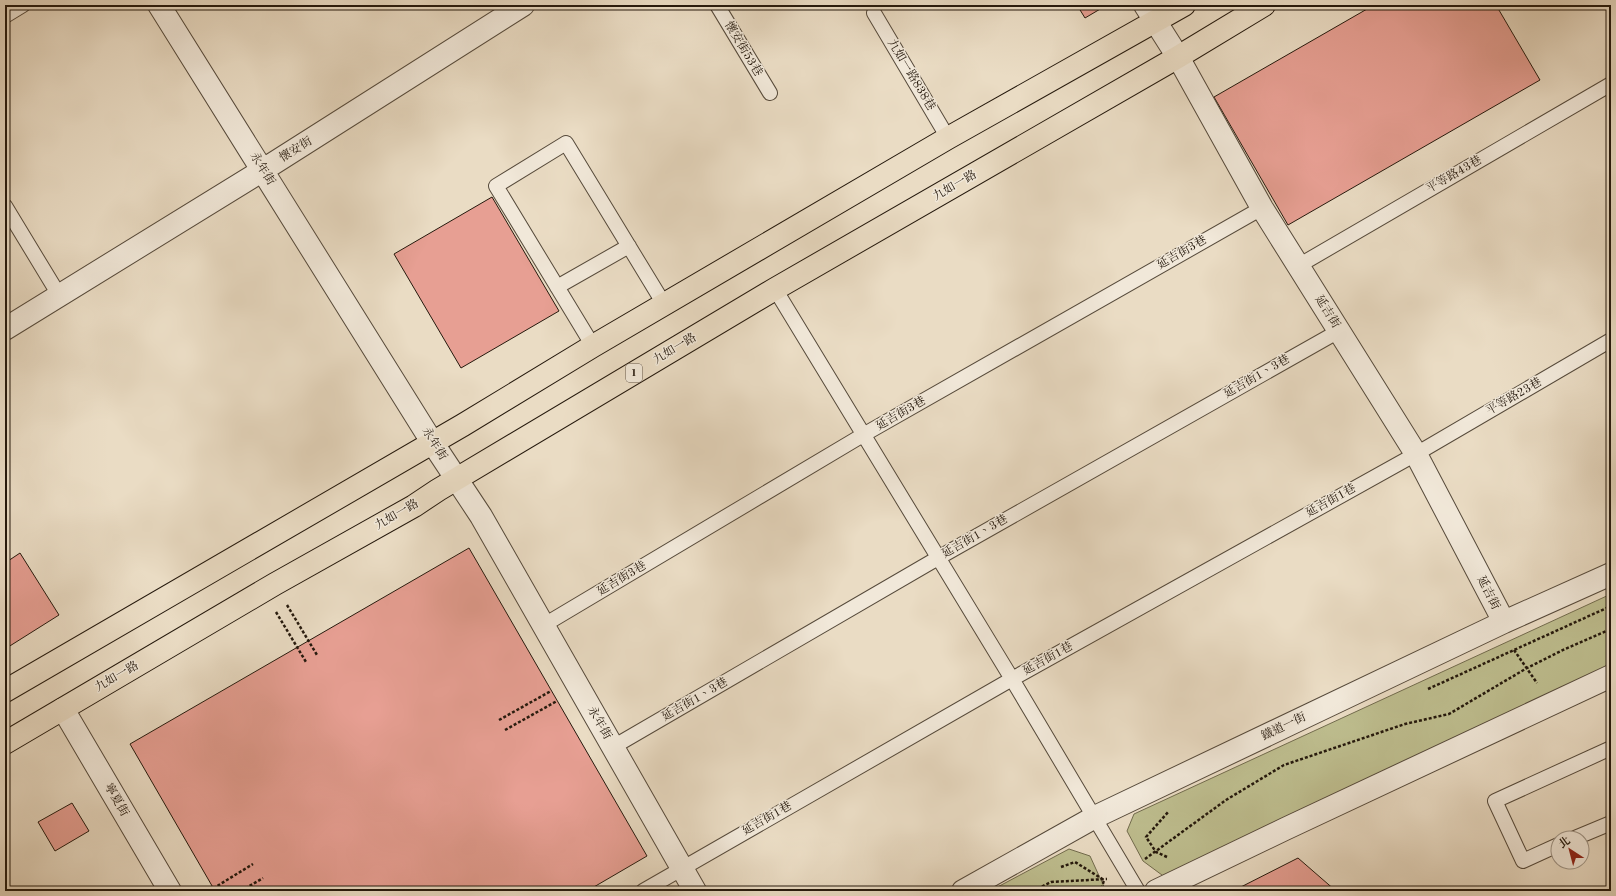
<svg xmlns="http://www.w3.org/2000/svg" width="1616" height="896" viewBox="0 0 1616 896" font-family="'Old Standard TT','Noto Serif TC',serif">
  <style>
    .green { fill: #bebe8f; stroke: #726c4e }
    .building { fill: #e79f93; stroke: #25190d }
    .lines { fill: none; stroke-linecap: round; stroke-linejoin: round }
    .service-casing { stroke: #564a3b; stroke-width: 16 }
    .minor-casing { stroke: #564a3b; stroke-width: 24 }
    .primary-casing { stroke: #25190d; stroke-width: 24 }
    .path { stroke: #25190d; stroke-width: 2.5; stroke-dasharray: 3 2; stroke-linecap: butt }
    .service { stroke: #f1e8d9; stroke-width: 14 }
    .minor { stroke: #f1e8d9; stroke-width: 22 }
    .primary { stroke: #eadcc4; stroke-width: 22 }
    .labels { text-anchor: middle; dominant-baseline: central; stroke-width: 3; stroke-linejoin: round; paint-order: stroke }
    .shield { fill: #f1e8d9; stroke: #62574a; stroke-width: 1 }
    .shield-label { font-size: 11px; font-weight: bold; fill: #25190d }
    .street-label { font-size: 12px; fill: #25190d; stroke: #f1e8d9 }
  </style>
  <rect width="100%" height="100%" fill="#eadcc4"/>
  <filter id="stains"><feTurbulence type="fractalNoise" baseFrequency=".005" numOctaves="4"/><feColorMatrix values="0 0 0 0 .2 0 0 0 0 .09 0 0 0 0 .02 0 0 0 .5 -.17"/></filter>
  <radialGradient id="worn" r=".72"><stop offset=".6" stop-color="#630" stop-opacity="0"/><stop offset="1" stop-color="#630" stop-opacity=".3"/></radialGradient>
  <!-- green -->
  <path class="green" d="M 1611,594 L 1611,672 L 1166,878 L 1143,861 L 1127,831 L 1134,814 Z
    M 1069,849 L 1090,856 L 1106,891 L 990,891 Z"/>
  <!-- building -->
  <path class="building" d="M 1077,5 L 1107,5 L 1085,18 Z
    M 1374,5 L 1496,5 L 1540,80 L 1288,225 L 1214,97 Z
    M 492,197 L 559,311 L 461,368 L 394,254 Z
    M 469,548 L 647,856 L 587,891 L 215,891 L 130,744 Z
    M 20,553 L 59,615 L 5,649 L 5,563 Z
    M 72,803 L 89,831 L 55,851 L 38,822 Z
    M 1298,858 L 1336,891 L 1233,891 Z"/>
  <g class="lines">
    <!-- service casing -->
    <g class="service-casing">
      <path id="service" d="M 717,5 L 770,93
        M 874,13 L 948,138
        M 5,16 L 23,5
        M 5,206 L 59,295
        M 1298,266 L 1611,84
        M 557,287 L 629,246
        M 775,289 L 1012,679 L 1138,891
        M 593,346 L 496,186 L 566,143 L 664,304
        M 544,625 L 863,435 L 1262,208
        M 613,747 L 938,558 L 1339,331
        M 1575,838 L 1611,823
        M 1558,845 L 1523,861 L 1495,801 L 1611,748
        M 643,891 L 1012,679 L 1416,454 L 1611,340"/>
    </g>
    <!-- minor casing -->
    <g class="minor-casing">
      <path id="minor" d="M 159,5 L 432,442 L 481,516 L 695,891
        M 1145,5 L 1178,57 L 1262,208 L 1416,454 L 1504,622
        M 5,329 L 263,170 L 523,5
        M 63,709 L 170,891
        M 963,891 L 1095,817 L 1504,622 L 1611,574
        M 1156,891 L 1285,829 L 1611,676"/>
    </g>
    <!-- primary casing -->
    <g class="primary-casing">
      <path id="primary" d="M 5,691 L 463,425 L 593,346 L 948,138 L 1184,5
        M 5,743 L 275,584 L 414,506 L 438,490 L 775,289 L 1178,57 L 1264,5"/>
    </g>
    <!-- path -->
    <path class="path" d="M 287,605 L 317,655
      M 276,612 L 306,662
      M 1514,650 L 1537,683
      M 1428,689 L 1611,606
      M 499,720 L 551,691
      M 505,730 L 557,701
      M 1167,857 L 1156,852 L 1146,837 L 1169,811
      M 1145,859 L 1226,800 L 1284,765 L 1405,724 L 1449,714 L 1527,668 L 1565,649 L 1611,629
      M 1061,867 L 1075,862 L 1104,880 L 1101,891
      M 209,891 L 253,864
      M 241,891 L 263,878
      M 1033,891 L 1051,882 L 1107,879"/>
    <!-- service -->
    <use href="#service" class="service"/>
    <!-- minor -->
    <use href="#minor" class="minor"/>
    <!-- primary -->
    <use href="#primary" class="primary"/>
  </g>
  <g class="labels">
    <!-- shield labels -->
    <rect class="shield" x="626" y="364" width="16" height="18" rx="3"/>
    <g class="shield-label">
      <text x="634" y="373">1</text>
    </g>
    <!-- street labels -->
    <g class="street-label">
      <text transform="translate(743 49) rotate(59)">懷安街53巷</text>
      <text transform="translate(911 75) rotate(59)">九如一路838巷</text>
      <text transform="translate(296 150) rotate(-32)">懷安街</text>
      <text transform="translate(262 169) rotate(58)">永年街</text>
      <text transform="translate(1454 175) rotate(-30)">平等路43巷</text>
      <text transform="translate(955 186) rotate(-30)">九如一路</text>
      <text transform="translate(1182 253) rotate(-30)">延吉街3巷</text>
      <text transform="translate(1327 312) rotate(58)">延吉街</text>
      <text transform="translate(675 349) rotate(-31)">九如一路</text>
      <text transform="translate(1257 377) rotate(-30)">延吉街1、3巷</text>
      <text transform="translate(1514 397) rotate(-30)">平等路23巷</text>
      <text transform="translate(901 414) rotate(-30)">延吉街3巷</text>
      <text transform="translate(434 444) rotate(58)">永年街</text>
      <text transform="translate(1331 501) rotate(-29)">延吉街1巷</text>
      <text transform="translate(397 515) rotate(-30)">九如一路</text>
      <text transform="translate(975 537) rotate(-30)">延吉街1、3巷</text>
      <text transform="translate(622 579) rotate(-31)">延吉街3巷</text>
      <text transform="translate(1488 593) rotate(63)">延吉街</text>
      <text transform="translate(1048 659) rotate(-29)">延吉街1巷</text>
      <text transform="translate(117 677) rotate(-30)">九如一路</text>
      <text transform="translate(695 700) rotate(-30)">延吉街1、3巷</text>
      <text transform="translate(599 723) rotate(60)">永年街</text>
      <text transform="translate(1284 727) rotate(-26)">鐵道一街</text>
      <text transform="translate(116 800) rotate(60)">寧夏街</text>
      <text transform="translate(767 819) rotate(-30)">延吉街1巷</text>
    </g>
  </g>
  <!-- margin -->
  <rect width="1616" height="896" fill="none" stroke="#eadcc4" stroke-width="20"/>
  <rect x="6" y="6" width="1604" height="884" fill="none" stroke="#25190d" stroke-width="2"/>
  <rect x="10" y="10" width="1596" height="876" fill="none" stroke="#25190d"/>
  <!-- north arrow -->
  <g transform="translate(1570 850) rotate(324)"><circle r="19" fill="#f1e8d9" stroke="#9f9587"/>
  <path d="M0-3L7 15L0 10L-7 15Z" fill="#8f2418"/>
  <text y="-6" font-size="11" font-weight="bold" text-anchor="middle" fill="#25190d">北</text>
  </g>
  <rect width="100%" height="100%" filter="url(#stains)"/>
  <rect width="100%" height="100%" fill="url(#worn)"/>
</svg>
